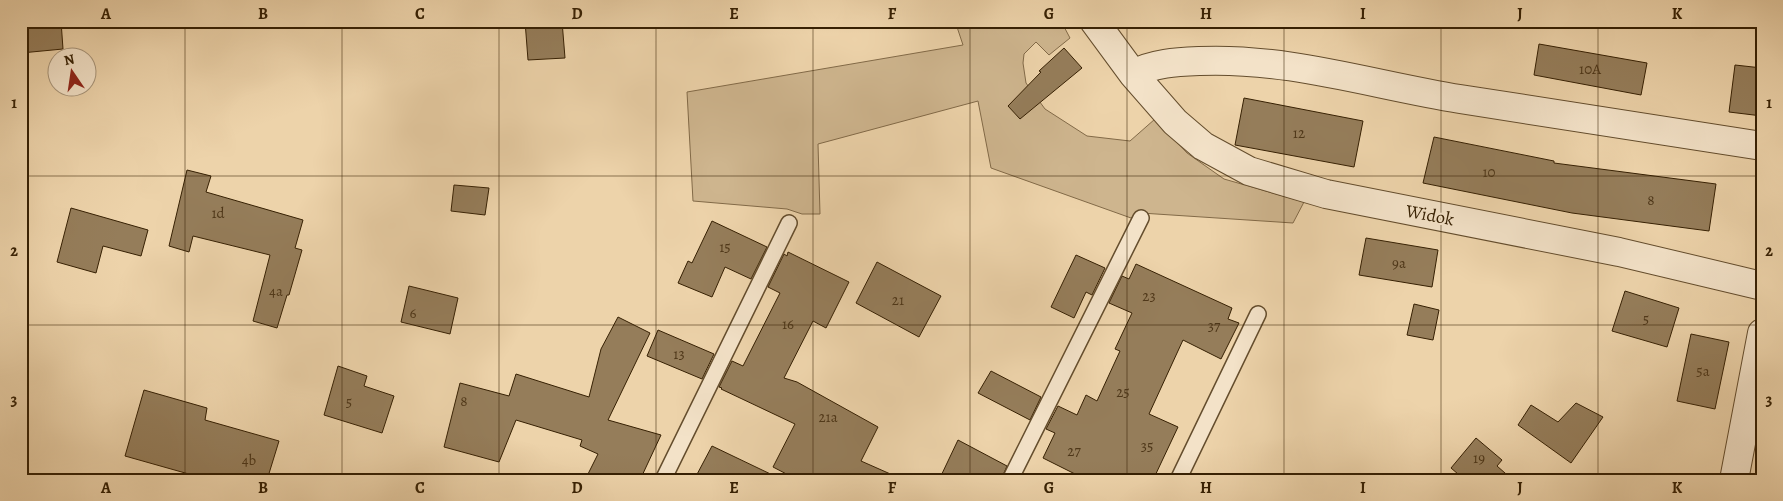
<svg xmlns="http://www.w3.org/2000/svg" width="1783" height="501" viewBox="0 0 1783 501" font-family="Alegreya,serif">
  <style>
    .green { fill: #ceb58e; stroke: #826a48 }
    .building { fill: #957d5a; stroke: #362003 }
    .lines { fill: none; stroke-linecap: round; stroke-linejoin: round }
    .lane-casing { stroke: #644d2d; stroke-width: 18 }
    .street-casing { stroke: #644d2d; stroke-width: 30 }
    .lane { stroke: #f3e2c8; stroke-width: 15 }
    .street { stroke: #f3e2c8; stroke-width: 28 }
    .grid { fill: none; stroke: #362003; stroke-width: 1; stroke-opacity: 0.55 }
    .labels { text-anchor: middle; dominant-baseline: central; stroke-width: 4; stroke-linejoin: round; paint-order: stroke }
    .number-label { font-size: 15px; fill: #4e3719 }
    .street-label { font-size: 18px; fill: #362003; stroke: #f3e2c8 }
    .neatline { fill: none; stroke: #362003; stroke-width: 2 }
    .grid-label { font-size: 16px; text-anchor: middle; font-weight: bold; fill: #362003 }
  </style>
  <rect width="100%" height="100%" fill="#edd3aa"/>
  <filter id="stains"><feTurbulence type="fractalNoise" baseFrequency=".004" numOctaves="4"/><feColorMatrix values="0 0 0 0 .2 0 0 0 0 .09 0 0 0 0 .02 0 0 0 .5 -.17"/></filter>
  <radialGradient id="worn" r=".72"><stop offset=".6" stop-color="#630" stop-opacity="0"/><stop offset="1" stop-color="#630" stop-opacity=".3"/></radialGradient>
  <!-- green -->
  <path class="green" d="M 955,21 L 1061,21 L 1070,38 L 1049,55 L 1036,42 L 1024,54 L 1023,63 L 1026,83 L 1045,109 L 1087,136 L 1130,141 L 1155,119 L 1187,153 L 1224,179 L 1304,202 L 1293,223 L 1141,213 L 1131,218 L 991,168 L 978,101 L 818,144 L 820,214 L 802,214 L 787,209 L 693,201 L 687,92 L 963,45 Z"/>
  <!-- building -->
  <path class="building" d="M 21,21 L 61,21 L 63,49 L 21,53 Z
    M 525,21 L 562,21 L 565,58 L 528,60 Z
    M 1539,44 L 1647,63 L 1641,95 L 1534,75 Z
    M 1064,48 L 1082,68 L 1020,119 L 1008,106 L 1041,72 L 1039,71 Z
    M 1735,65 L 1762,68 L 1762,116 L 1729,112 Z
    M 1244,98 L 1363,121 L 1354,167 L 1235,145 Z
    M 1434,137 L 1554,161 L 1554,163 L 1716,184 L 1709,231 L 1572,213 L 1423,183 Z
    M 187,170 L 211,176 L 206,192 L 303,220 L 295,248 L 302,250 L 289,295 L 287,295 L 277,328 L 253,321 L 270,255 L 193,236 L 189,252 L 169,246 Z
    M 454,185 L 489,188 L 485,215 L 451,211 Z
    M 71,208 L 148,230 L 141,256 L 103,246 L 96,273 L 57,262 Z
    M 712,221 L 767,247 L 751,279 L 725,267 L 712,297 L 678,283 L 688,261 L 692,263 Z
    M 1366,238 L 1438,250 L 1432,287 L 1359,275 Z
    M 788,252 L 849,282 L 826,328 L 813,321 L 784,378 L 797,382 L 878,427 L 861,461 L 904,480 L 798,480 L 773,467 L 795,424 L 721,389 L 722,388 L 719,387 L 732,361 L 743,366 L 780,293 L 768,287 L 784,254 L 787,256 Z
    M 1076,255 L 1105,268 L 1092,295 L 1086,292 L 1074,318 L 1051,307 Z
    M 877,262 L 941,296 L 919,337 L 856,303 Z
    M 1136,264 L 1232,308 L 1228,319 L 1239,323 L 1221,359 L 1183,340 L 1149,414 L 1178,427 L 1153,480 L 1087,480 L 1043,458 L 1055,433 L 1046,429 L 1058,406 L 1077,415 L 1086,395 L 1097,401 L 1120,351 L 1115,349 L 1132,313 L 1109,303 L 1122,276 L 1129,279 Z
    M 409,286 L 458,298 L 450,334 L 401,322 Z
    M 1625,291 L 1679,308 L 1667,347 L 1612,331 Z
    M 1414,304 L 1439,310 L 1433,340 L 1407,335 Z
    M 618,317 L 650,333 L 608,420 L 661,435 L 640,480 L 585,480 L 598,454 L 580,446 L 582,440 L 516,420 L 499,462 L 444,447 L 460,383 L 509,396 L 516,374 L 589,397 L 601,349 Z
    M 658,330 L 714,354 L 702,379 L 647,356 Z
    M 1691,334 L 1729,342 L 1715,409 L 1677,401 Z
    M 338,366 L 367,376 L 364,386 L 394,396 L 382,433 L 324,415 Z
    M 991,371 L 1041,397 L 1030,420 L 978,393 Z
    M 144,390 L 207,408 L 205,420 L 279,441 L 267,480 L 210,480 L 125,456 Z
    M 1576,403 L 1603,417 L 1571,463 L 1518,425 L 1531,405 L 1558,422 Z
    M 1476,438 L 1502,460 L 1497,466 L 1513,480 L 1465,480 L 1451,468 Z
    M 958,440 L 1007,466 L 1001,480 L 939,480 Z
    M 712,446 L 783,480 L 694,480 Z"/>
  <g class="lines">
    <!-- lane casing -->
    <g class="lane-casing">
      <path id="lane" d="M 663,480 L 789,223
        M 1010,480 L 1141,218
        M 1178,480 L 1258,314"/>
    </g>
    <!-- street casing -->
    <g class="street-casing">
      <path id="street" d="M 1094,21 L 1133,74 L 1175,122 L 1203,146 L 1249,171 L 1326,194 L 1619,252 L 1762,286
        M 1133,74 C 1154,63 1176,62 1199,61 C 1288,57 1373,85 1460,99 C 1560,115 1661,130 1762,146
        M 1734,480 L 1762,333"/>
    </g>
    <!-- lane -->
    <use href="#lane" class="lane"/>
    <!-- street -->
    <use href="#street" class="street"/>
  </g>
  <!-- grid -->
  <path class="grid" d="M 185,21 L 185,480M 342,21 L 342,480M 499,21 L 499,480M 656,21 L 656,480M 813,21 L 813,480M 970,21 L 970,480M 1127,21 L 1127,480M 1284,21 L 1284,480M 1441,21 L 1441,480M 1598,21 L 1598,480M 21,176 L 1762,176M 21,325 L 1762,325"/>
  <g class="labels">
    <!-- number labels -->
    <g class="number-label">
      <text x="1590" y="69">10A</text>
      <text x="1299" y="133">12</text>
      <text x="1489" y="172">10</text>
      <text x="1651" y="200">8</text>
      <text x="218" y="213">1d</text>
      <text x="725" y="247">15</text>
      <text x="1399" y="263">9a</text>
      <text x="276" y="291">4a</text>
      <text x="1149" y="296">23</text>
      <text x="898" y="300">21</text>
      <text x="413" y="313">6</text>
      <text x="1646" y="319">5</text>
      <text x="788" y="324">16</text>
      <text x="1214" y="326">37</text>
      <text x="679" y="354">13</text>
      <text x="1703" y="371">5a</text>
      <text x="1123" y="392">25</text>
      <text x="464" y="401">8</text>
      <text x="349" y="402">5</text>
      <text x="828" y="417">21a</text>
      <text x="1147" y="446">35</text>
      <text x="1074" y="451">27</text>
      <text x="1479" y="458">19</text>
      <text x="249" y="460">4b</text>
    </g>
    <!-- street labels -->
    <g class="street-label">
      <text transform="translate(1430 215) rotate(11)">Widok</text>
    </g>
  </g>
  <!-- margin -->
  <rect width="1783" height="501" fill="none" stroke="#edd3aa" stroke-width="55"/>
  <!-- north arrow -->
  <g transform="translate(72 72) rotate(347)"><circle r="24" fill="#f3e2c8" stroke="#a79479"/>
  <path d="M0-4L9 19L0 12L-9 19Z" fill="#8f2418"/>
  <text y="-8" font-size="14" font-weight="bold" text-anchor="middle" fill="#362003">N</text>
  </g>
  <rect x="28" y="28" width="1728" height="446" class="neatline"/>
  <g class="grid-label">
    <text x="106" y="19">A</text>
    <text x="263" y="19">B</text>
    <text x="420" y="19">C</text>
    <text x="577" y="19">D</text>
    <text x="734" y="19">E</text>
    <text x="892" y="19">F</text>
    <text x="1049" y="19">G</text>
    <text x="1206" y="19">H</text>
    <text x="1363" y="19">I</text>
    <text x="1520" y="19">J</text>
    <text x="1677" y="19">K</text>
    <text x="14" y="108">1</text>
    <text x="1769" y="108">1</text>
    <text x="14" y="256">2</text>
    <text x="1769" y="256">2</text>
    <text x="14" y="405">3</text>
    <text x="1769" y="405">3</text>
    <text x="106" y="493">A</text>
    <text x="263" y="493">B</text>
    <text x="420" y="493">C</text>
    <text x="577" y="493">D</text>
    <text x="734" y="493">E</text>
    <text x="892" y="493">F</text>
    <text x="1049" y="493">G</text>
    <text x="1206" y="493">H</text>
    <text x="1363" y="493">I</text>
    <text x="1520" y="493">J</text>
    <text x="1677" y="493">K</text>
  </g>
  <rect width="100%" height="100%" filter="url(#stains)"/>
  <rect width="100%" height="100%" fill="url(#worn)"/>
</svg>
